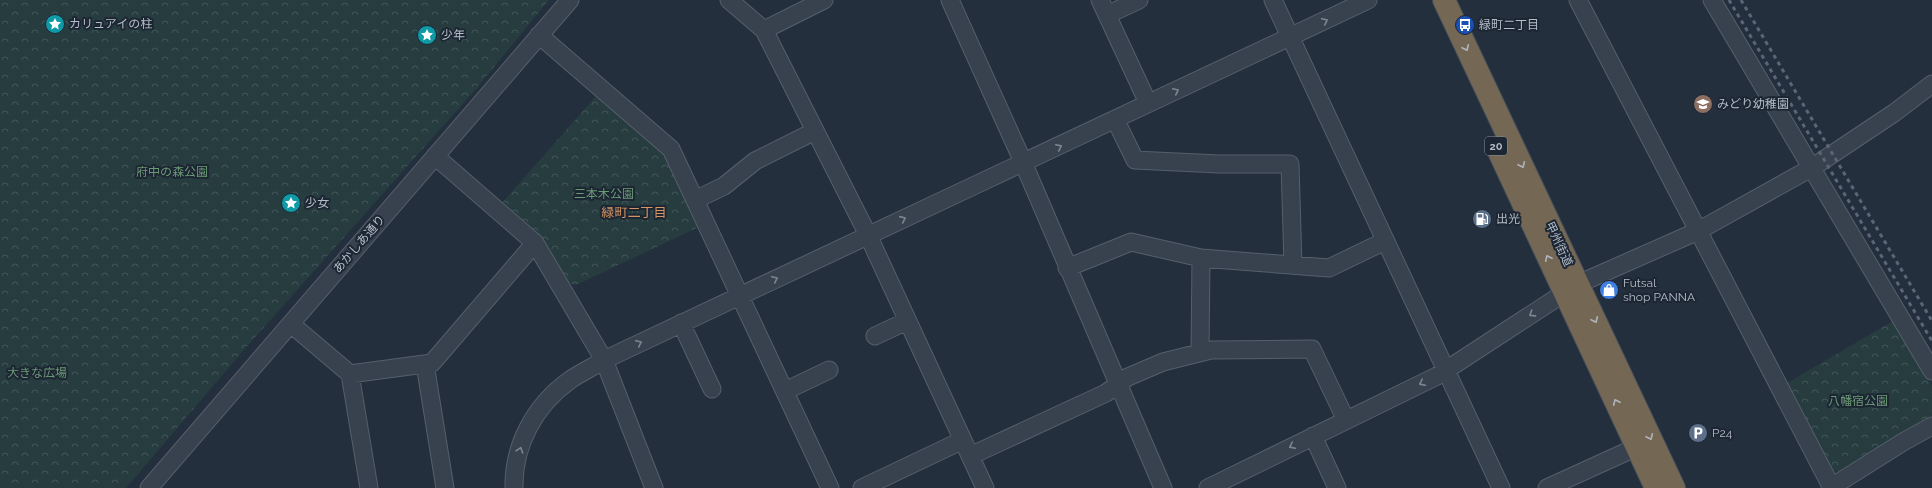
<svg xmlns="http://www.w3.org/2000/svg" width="1932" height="488" viewBox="0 0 1932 488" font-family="Raleway,'Noto Sans JP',sans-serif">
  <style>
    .park { fill: url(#park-crowns) }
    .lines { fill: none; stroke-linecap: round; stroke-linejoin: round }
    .minor-casing { stroke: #565f6c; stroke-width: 19 }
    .highway-casing { stroke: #434c59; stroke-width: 24 }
    .minor { stroke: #38414e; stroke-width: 17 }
    .highway { stroke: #746855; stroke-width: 22 }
    .rail { stroke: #5a6575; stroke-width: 3; stroke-dasharray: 4 4; stroke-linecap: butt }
    .oneway { stroke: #7c8592 }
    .oneway2 { stroke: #aeb4bd }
    .labels { text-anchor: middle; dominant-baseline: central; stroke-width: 4; stroke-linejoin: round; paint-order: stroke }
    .shield { fill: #1d2633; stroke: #878f9c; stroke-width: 1 }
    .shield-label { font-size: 11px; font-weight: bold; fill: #b4bcc9 }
    .poi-label { font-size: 12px; fill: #b4bcc9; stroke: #1d2633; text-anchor: start }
    .park-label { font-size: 12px; fill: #6b9a76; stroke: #1d2633 }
    .street-label { font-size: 12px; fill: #b4bcc9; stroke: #1d2633 }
    .neighbourhood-label { font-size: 13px; fill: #d59563; stroke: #1d2633 }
  </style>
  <defs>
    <pattern id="park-crowns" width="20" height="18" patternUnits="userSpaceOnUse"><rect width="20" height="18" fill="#263c3f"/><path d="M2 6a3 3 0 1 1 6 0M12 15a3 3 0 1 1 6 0" fill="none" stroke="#435659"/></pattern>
  </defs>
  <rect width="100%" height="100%" fill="#242f3e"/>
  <!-- park -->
  <path class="park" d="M 0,0 L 549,0 L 476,89 L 242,352 L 126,488 L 0,488 Z
    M 597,95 L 665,153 L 699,227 L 576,285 L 568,283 L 501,204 Z
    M 1893,321 L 1932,386 L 1932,415 L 1840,472 L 1832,470 L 1787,383 Z"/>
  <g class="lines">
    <!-- minor casing -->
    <g class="minor-casing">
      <path id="minor" d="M 729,0 L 764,30 L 868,235 L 985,488
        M 950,0 L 1019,153 L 1163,488
        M 1100,0 L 1148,103
        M 1273,0 L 1501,488
        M 1578,0 L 1832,488
        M 1712,0 L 1932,371
        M 1107,15 L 1139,0
        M 764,30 L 824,0
        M 539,35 L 671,149 L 830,488
        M 1115,119 L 1135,160 L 1219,164 L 1290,164 L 1293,265
        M 435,156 L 535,243 L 604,360 L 654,488
        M 695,200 L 724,186 L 755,161 L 815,131
        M 1067,268 L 1131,242 L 1201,258 L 1329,268 L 1385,241
        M 681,323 L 712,389
        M 291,324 L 350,374 L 369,488
        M 875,336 L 907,321
        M 1200,353 L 1201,258
        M 425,364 L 445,488
        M 350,374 L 432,363 L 535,243
        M 785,391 L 829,370
        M 1313,436 L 1337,488
        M 970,456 L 1106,393 L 1128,377 L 1163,362 L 1211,350 L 1312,349 L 1346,420
        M 149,488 L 570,0
        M 514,488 C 513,445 535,405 570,380 C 580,373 593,367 604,360 C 858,239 1114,121 1368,0
        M 862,488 L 963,440
        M 1208,488 L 1437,376 L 1578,284 L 1698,231 L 1813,167 L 1894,113 L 1932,84
        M 1547,488 L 1637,447
        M 1830,488 L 1903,442 L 1932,426"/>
    </g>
    <!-- highway casing -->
    <g class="highway-casing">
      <path id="highway" d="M 1444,0 L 1674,488
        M 1500,154 L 1656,488"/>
    </g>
    <!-- minor -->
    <use href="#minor" class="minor"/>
    <!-- highway -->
    <use href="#highway" class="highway"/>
    <!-- rail -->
    <path class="rail" d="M 1729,0 L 1932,341
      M 1741,0 L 1932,321"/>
  </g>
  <!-- one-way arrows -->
  <defs><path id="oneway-chevron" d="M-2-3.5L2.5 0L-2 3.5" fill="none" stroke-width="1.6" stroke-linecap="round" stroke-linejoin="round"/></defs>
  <g class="oneway">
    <use href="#oneway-chevron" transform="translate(1325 21) rotate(-25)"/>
    <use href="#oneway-chevron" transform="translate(1176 91) rotate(-25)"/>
    <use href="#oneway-chevron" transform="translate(1059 147) rotate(-26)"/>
    <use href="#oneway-chevron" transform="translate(903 219) rotate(-24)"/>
    <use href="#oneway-chevron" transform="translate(775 279) rotate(-25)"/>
    <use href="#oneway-chevron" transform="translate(1532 314) rotate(147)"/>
    <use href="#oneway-chevron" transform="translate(639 343) rotate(-25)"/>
    <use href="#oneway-chevron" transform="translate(1422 383) rotate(154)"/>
    <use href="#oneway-chevron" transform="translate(1292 446) rotate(154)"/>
    <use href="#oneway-chevron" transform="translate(520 450) rotate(-73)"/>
  </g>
  <g class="oneway2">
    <use href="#oneway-chevron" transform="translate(1466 48) rotate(65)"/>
    <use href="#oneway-chevron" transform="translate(1522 165) rotate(65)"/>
    <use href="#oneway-chevron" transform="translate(1548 258) rotate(-115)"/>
    <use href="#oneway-chevron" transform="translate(1595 320) rotate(65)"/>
    <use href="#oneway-chevron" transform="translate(1616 402) rotate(-115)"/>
    <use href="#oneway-chevron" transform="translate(1650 437) rotate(65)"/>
  </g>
  <!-- icons -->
  <defs>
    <g id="sight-disc" transform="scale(1)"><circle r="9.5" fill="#0f9aa8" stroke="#1d2633"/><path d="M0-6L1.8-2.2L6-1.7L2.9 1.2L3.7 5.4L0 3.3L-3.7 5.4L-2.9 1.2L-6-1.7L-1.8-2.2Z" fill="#fff"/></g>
    <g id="bus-disc" transform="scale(1)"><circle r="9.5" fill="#1a4fb4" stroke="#1d2633"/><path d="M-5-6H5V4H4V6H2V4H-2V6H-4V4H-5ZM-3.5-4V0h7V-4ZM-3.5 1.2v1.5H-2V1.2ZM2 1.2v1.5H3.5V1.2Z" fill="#fff"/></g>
    <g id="school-disc" transform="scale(1)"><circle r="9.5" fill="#8d6e63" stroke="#1d2633"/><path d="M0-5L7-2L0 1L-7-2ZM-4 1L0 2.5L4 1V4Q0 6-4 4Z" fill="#fff"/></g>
    <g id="fuel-disc" transform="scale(1)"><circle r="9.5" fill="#5c6f8a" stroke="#1d2633"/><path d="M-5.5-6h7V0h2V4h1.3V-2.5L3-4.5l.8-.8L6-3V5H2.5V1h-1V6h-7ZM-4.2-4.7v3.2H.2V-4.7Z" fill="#fff"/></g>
    <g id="shop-disc" transform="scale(1)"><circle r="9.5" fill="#3f7fe0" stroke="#1d2633"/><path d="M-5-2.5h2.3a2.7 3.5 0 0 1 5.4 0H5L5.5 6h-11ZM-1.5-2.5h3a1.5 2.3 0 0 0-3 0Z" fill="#fff"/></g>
    <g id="parking-disc" transform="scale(1)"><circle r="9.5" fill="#5c6f8a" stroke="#1d2633"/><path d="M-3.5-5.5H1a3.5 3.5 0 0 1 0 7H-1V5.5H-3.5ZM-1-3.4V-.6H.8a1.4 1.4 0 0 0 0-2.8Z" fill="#fff"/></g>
  </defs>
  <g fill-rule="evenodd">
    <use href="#sight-disc" x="55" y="24"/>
    <use href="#bus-disc" x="1465" y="25"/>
    <use href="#sight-disc" x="427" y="35"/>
    <use href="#school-disc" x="1703" y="104"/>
    <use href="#sight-disc" x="291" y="203"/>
    <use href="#fuel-disc" x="1482" y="219"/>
    <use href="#shop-disc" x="1609" y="290"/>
    <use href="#parking-disc" x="1698" y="433"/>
  </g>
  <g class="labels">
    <!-- shield labels -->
    <rect class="shield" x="1485" y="137" width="22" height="18" rx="3"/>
    <g class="shield-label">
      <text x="1496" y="146">20</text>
    </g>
    <!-- poi labels -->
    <g class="poi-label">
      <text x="69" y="24">カリュアイの柱</text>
      <text x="1479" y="25">緑町二丁目</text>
      <text x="441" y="35">少年</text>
      <text x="1717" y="104">みどり幼稚園</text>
      <text x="305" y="203">少女</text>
      <text x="1496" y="219">出光</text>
      <text x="1623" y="283">Futsal<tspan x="1623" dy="14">shop PANNA</tspan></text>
      <text x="1712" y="433">P24</text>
    </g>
    <!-- park labels -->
    <g class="park-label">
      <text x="172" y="172">府中の森公園</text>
      <text x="604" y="194">三本木公園</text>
      <text x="37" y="373">大きな広場</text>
      <text x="1858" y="401">八幡宿公園</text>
    </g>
    <!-- street labels -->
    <g class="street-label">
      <text transform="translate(359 244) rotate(-49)">あかしあ通り</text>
      <text transform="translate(1559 244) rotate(65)">甲州街道</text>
    </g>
    <!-- neighbourhood labels -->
    <g class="neighbourhood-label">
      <text x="634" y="212">緑町二丁目</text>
    </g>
  </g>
</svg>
